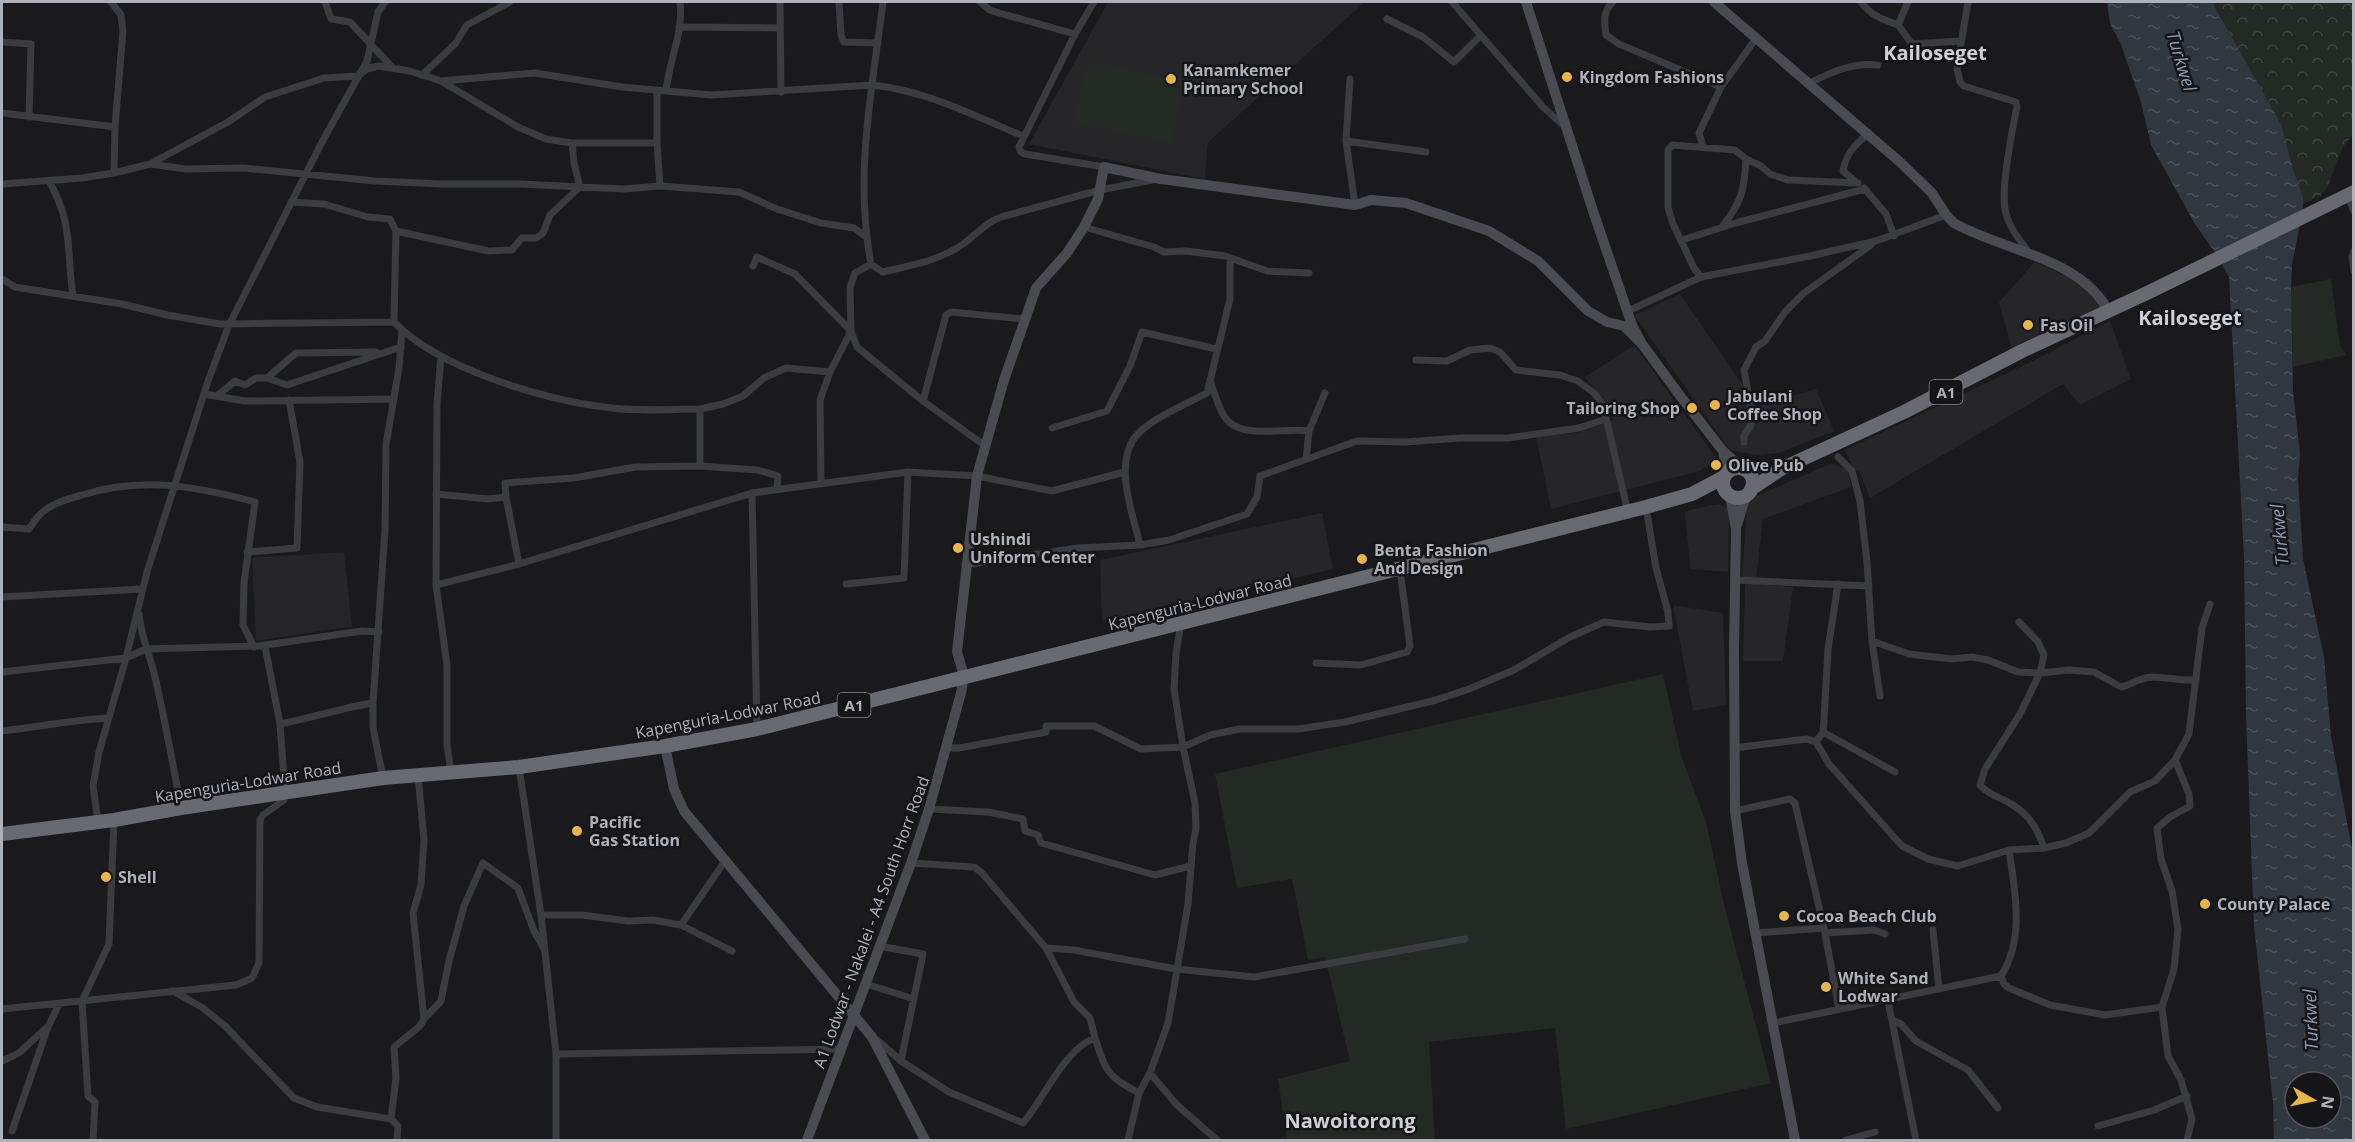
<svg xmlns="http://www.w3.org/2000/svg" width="2355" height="1142" viewBox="0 0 2355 1142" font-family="'Open Sans',sans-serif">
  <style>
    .built { fill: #262629 }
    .grass { fill: #222a23 }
    .forest { fill: url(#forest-crowns) }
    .water { fill: url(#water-ripples); fill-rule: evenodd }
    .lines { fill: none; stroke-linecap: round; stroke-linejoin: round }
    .street { stroke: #3b3c40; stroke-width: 7 }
    .secondary { stroke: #494b50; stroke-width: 10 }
    .highway { stroke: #676a71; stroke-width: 14 }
    .poi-dot { fill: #e7b647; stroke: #151517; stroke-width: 2 }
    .labels { text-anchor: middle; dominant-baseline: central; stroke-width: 5; stroke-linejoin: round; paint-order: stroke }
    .shield { fill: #151517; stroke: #7f8289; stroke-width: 1.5 }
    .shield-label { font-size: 15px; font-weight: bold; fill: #adb1ba }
    .poi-label { font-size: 16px; font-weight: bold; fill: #adb1ba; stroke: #151517; text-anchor: start }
    .street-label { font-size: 16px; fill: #adb1ba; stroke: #151517 }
    .water-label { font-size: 18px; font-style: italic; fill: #879db2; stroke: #151517 }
    .quarter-label { font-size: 20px; font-weight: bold; fill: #ced0d7; stroke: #151517 }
  </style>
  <defs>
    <pattern id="forest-crowns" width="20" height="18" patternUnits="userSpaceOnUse" patternTransform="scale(1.5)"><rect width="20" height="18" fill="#222a23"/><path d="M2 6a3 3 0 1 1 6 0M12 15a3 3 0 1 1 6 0" fill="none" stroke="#3f4641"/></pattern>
    <pattern id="water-ripples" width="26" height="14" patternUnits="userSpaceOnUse" patternTransform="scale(1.5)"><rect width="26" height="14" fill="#30383f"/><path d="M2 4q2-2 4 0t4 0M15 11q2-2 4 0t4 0" fill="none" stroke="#4b5259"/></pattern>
  </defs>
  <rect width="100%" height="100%" fill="#1a1a1c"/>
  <!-- built -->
  <path class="built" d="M 1108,2 L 1365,2 L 1216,135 L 1208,143 L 1205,179 L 1029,144 Z
    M 2035,262 L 2088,286 L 2103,310 L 2013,353 L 1999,302 Z
    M 1680,294 L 1757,406 L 1816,389 L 1834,431 L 1779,453 L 1756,455 L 1730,450 L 1634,315 Z
    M 2110,321 L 2131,379 L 2080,405 L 2063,384 L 1870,498 L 1859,471 L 1855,472 L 1845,450 L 2029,363 Z
    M 1634,345 L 1717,459 L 1700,471 L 1551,509 L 1536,436 L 1576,433 L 1614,420 L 1600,396 L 1585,377 Z
    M 1832,463 L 1848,470 L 1851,487 L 1763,519 L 1756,578 L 1742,577 L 1747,503 L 1752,498 Z
    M 1718,504 L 1729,509 L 1728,572 L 1690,569 L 1685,511 Z
    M 1322,513 L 1333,569 L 1102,621 L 1100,560 Z
    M 344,552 L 352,626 L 256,641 L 252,558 Z
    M 1745,583 L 1793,587 L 1783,661 L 1743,661 Z
    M 1673,605 L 1723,613 L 1726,705 L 1693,711 Z"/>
  <!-- grass -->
  <path class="grass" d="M 1088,60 L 1184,82 L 1172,143 L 1073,124 Z
    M 2331,279 L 2340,345 L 2346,355 L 2293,367 L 2291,287 Z
    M 1663,674 L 1681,755 L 1706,822 L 1724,904 L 1771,1083 L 1566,1129 L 1555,1028 L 1429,1042 L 1435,1140 L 1287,1140 L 1278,1079 L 1350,1061 L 1325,957 L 1308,960 L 1292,879 L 1237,888 L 1215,774 Z"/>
  <!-- forest -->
  <path class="forest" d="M 2212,2 L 2353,2 L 2353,135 L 2343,147 L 2327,188 L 2320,196 L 2303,204 L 2281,124 Z"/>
  <!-- water -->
  <path class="water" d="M 2107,2 L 2212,2 L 2281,124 L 2294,172 L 2303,197 L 2303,209 L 2292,265 L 2291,287 L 2293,391 L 2300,454 L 2298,479 L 2303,559 L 2324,657 L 2331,736 L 2353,855 L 2354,1026 L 2352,1036 L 2353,1140 L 2274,1140 L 2273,1103 L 2254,926 L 2246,716 L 2244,557 L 2229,277 L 2216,254 L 2195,224 L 2151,145 L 2141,102 L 2120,42 L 2110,24 ZM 2295,1082 L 2331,1082 L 2331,1118 L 2295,1118 Z"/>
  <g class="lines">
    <!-- street -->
    <path class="street" d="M 111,2 L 121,15 L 123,31 L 115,127 L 114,173
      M 325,2 L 331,19 L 350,22 L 392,67
      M 780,2 L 781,92
      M 839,2 L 841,35 L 844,42 L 878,43
      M 883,2 C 872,91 854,174 871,264 L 855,273 L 850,287 L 851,331 L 857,347 L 923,401 L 984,445
      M 980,2 L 990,10 L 999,13 L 1075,34
      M 1094,2 L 1075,34 L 1019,147 L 1021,152 L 1025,154 L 1104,167
      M 1452,2 L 1543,107 L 1564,126
      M 1613,2 C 1603,11 1604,21 1606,35 L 1619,44 L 1721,87
      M 1861,2 C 1871,16 1882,19 1898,25
      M 1908,2 L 1898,25 L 1912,44 L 1961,41
      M 1968,2 L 1957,68 L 1960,82 L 1964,86 L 2016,102 L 2017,107 C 2012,130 2001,188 2005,209 C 2007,225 2020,240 2029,253
      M 1387,19 L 1423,37 L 1454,62 L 1480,36
      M 679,27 L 780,28
      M 2,42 L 31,44 L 29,117
      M 422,75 L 455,44 L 467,25 L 510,2
      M 1350,79 L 1346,141 L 1355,205
      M 441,81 L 535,73 L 622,87 L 711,95 L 872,85 C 925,90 975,116 1023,136
      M 1810,83 C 1831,72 1854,62 1878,65
      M 657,90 L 657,143
      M 666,91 C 669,61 684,31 680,2
      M 2,113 L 115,127
      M 1346,141 L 1426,152
      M 1703,146 L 1699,133 L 1721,87 L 1757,37
      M 151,164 L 185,169 L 243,168 L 375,181 L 443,184 L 520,184 L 624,189 L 660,186
      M 49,181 C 74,225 66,250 73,296
      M 1855,181 L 1843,171 C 1846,153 1855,145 1869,133
      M 2,184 L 82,178 L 114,173 L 150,164 L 228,122 L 265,97 L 324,78 L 358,76 L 367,69 L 378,66 L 410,71 L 441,81 L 518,127 L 546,139 L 572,143 L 657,143 L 660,186 L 739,192 L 777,209 L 821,223 L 854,228 L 865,236
      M 1864,188 L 1886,214 L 1894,236
      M 2347,195 L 2354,211
      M 291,202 L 324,204 L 368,217 L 390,219 L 396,231 L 394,322 C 438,368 541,399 604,407 C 635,412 669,409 700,409 L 700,466
      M 1084,227 L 1154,247 L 1164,252 L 1186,251 L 1225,256 L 1267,271 L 1309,273
      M 1722,227 C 1742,201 1744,192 1746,159
      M 396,231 L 488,251 L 512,250 L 522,238 L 536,238 L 543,233 L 550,215 L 580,187 L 574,163 L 572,143
      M 1682,240 L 1739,222 L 1865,189
      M 2354,251 L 2352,256 L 2354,271
      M 871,264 L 882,272 C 909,266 939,261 963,244 C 976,235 986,222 1001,217 L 1100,190 L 1152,180
      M 1701,277 L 1694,268 L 1673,224 L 1668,208 L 1668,150 L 1672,145 L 1735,150 L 1746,159 L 1761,166 L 1770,174 L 1788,180 L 1858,183
      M 2,279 L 15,287 L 122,304 L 167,315 L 220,324 L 394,322
      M 1626,312 L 1701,277 L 1810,256 L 1876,241 L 1946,215
      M 441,356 L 437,404 L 436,585 L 447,665 L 447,745 L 451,772
      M 1416,360 L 1447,361 L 1470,350 L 1490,348 L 1500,352 L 1516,370 L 1560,375 L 1578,381 L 1594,393 L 1603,405 L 1628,512
      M 267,378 L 296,353 L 376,352
      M 1210,380 C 1214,392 1218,406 1224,416 C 1239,441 1285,427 1309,431
      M 204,394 L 245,401 L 394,399
      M 217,396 L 235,381 L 245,385 L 256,378 L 267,378 L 287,385 L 401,347
      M 923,401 L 946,315 L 951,312 L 1024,319
      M 700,409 L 723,404 L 743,396 L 764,378 L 786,368 L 830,372 L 851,331 L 795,274 L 757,257 L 753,266
      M 1052,428 L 1107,411 L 1130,366 L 1142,332 L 1216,349
      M 1744,442 L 1744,436 L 1751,425 L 1752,415 L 1744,370 L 1756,347 L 1765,341 L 1785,312 L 1804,293 L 1871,245
      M 1838,457 L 1852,471 L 1860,501 L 1867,562 L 1872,641 L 1880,696
      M 1306,459 L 1309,431 L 1325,393
      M 821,483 L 820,400 L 830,372
      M 752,493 L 757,729
      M 436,494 L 488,499 L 506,497 L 519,564
      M 506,497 L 505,483 L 574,478 L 635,467 L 700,466 L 758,470 L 778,476 L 777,488
      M 2,527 L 29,529 C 33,523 38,515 44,511 C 54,503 70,498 82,495 C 142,476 195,486 255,502 L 244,583 L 243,625 L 254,647
      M 1140,545 C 1133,515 1115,468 1133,440 C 1146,420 1185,405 1207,393 L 1230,299 L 1230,259
      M 247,552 L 297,548 L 300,462 L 289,400
      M 965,565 L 1078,548 L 1140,545 L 1169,540 L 1247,514 L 1257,497 L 1260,476 L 1357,441 L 1405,442 L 1461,438 L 1508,438 L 1579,428 L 1606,419
      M 1736,580 L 1869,586
      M 846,584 L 904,578 L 908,472 L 977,476 L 1052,491 L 1125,472
      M 436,585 L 519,564 L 752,493 L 908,472
      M 2,597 L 142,589
      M 139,614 C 141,637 150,655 155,677 C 165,720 173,764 181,808
      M 2019,622 L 2038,642 L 2044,655 L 2040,673 L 2020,714 L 1985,769 L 1980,785 C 1987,793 1995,796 2004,800 C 2026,811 2036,824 2044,848
      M 1872,641 L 1909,654 L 1952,659 L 1972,657 L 1988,660 L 2018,672 L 2040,673 L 2069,670 L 2094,672 L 2121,687 C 2132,684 2139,678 2152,677 C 2167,677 2181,681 2196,680
      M 1316,663 L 1361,665 L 1407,652 L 1410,646 L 1400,570
      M 2,672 L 126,658 L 146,649 L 259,646 L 362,631 L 379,632
      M 280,724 C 311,718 341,708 373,703
      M 2,731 C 37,727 72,720 108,718
      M 1823,732 L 1895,772
      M 1816,742 L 1823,732 L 1824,720 L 1828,649 L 1838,584
      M 947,748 L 959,748 L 1046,732 L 1046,726 L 1094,726 L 1141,749 L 1183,747 L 1210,735 L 1239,729 L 1298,729 L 1345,722 L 1436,700 L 1469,689 L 1514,670 L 1570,637 L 1604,622 L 1650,627 L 1669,626 L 1668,612 L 1656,568 L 1646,507
      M 1734,748 L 1807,739 L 1816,742 L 1829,764 L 1902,846 L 1928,859 L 1958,866 L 2009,850 L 2044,848 L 2066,843 L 2089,833 L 2130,792 L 2155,781 L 2175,760 L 2189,734 L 2202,628 L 2210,604
      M 519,767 L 541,915 L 556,1054
      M 383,778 L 373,728 L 373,703 L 385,530 L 386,445 L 399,368 L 402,330
      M 929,809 L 988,812 L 1023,819 L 1025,831 L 1038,835 L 1041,843 L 1155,875 L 1191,866
      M 1735,811 L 1785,800 L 1790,799 L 1795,803 L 1825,933 L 1839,1009
      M 98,822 L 93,786 L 99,752 L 126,658 L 147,572 L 208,381 L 229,325 L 322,142 L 367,61 L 378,12 L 385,2
      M 911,863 L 974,867 L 982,873 L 1046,948 L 1074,1002 L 1090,1018 L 1095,1038
      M 541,915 L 582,915 L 628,921 L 653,920 L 681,925 L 732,951
      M 681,925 L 725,861
      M 1933,930 L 1939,989
      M 1756,933 L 1824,928
      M 1825,933 L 1874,930 L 1885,934
      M 879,946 L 923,954 L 901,1061
      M 1046,948 L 1074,950 L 1176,969 L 1254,977 L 1465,939
      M 2001,976 L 2004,984 L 2009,988 L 2050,1005 L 2105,1015 L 2162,1007 L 2174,969 L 2178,929 L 2172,891 L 2161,859 L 2157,828 L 2170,817 L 2190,806 L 2189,794 L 2175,760
      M 866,984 L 914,999
      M 173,991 L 203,1008 L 225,1026 L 294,1098 L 317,1107 L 391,1119
      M 1888,1001 L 1916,1140
      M 2162,1007 L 2168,1056 L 2181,1080 L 2192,1119 L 2187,1140
      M 2,1009 L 236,985 L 252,978 L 259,963 L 260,820 L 263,815 L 284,800 L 285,792 L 280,724 L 265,646
      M 424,1019 L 441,1001 L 449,961 L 464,906 L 483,863 L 518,888 L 534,931 L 543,947
      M 1892,1020 L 1901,1024 L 1916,1041 L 1968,1070 L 1998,1108
      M 1773,1023 L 2001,976 C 2025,939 2015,891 2009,850
      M 877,1040 L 901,1061 L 949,1092 L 1023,1123 C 1044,1099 1065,1048 1095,1038 C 1106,1072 1107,1076 1139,1093
      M 2,1061 L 19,1053 L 46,1028
      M 1150,1073 L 1177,1105 L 1217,1140
      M 2098,1126 L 2154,1110 L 2187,1096
      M 12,1131 L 48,1027 L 59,1004
      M 93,1140 L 95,1102 L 88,1096 L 82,1001 L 109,944 L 114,820
      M 397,1140 L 398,1126 L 391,1119 L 396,1078 L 394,1047 L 420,1026 L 424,1019 L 413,913 L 421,885 L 424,840 L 418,775
      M 556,1140 L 556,1054 L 841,1049
      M 1128,1140 L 1139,1093 L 1150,1073 L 1168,1023 L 1188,904 L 1193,843 L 1196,829 L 1195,803 L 1183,747 L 1174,689 L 1176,654 L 1181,622
      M 1846,1140 L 1875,1132"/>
    <!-- secondary -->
    <path class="secondary" d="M 1526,2 L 1593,211 L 1632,325 L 1642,344 L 1681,397 L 1723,451 L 1742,468
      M 1714,2 L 1900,162 L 1932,193 L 1946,215 L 1954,223 C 2003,251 2079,257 2108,310
      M 1723,451 L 1727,474
      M 1730,496 L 1736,529 L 1734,649 L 1735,811 L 1742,863 L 1795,1140
      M 1737,525 L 1746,495
      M 665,746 L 674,789 L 684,811 L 872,1037 L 925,1140
      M 807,1140 L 911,863 L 929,809 L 961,693 L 964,676 L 957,652 L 977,476 L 1004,380 L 1036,288 L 1067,253 L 1084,227 L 1098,199 L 1104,167 L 1161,179 L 1355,205 L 1371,200 L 1406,203 L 1489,231 L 1538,261 L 1588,311 L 1607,322 L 1624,326 L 1642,344"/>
    <!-- highway -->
    <path class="highway" d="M1723 483a15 15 0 1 1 30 0a15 15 0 1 1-30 0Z
      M 1751,489 L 1781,469 L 1904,412 L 2022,351 L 2147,293 L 2354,192
      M 2,834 L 114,820 L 181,808 L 383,778 L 519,767 L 665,746 L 757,729 L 1646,507 L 1692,494 L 1724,477"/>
  </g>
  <!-- markers -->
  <g class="poi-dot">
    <circle cx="1567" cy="77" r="6"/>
    <circle cx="1171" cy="79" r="6"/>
    <circle cx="2028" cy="325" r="6"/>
    <circle cx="1715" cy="405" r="6"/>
    <circle cx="1692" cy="408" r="6"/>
    <circle cx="1716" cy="465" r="6"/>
    <circle cx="958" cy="548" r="6"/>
    <circle cx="1362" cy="559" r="6"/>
    <circle cx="577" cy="831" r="6"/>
    <circle cx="106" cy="877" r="6"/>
    <circle cx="2205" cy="904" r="6"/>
    <circle cx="1784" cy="916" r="6"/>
    <circle cx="1826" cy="987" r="6"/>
  </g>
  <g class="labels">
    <!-- shield labels -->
    <g class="shield">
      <rect x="1929.5" y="380" width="33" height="24" rx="4.5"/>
      <rect x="837.5" y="693" width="33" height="24" rx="4.5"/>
    </g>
    <g class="shield-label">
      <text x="1946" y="392">A1</text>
      <text x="854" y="705">A1</text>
    </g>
    <!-- poi labels -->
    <g class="poi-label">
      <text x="1183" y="70">Kanamkemer<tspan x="1183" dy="18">Primary School</tspan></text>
      <text x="1579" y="77">Kingdom Fashions</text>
      <text x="2040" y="325">Fas Oil</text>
      <text x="1727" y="396">Jabulani<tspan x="1727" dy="18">Coffee Shop</tspan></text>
      <text x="1680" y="408" text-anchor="end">Tailoring Shop</text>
      <text x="1728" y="465">Olive Pub</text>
      <text x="970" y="539">Ushindi<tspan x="970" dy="18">Uniform Center</tspan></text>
      <text x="1374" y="550">Benta Fashion<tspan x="1374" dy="18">And Design</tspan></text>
      <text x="589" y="822">Pacific<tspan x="589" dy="18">Gas Station</tspan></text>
      <text x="118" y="877">Shell</text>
      <text x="2217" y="904">County Palace</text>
      <text x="1796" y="916">Cocoa Beach Club</text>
      <text x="1838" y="978">White Sand<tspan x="1838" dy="18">Lodwar</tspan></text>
    </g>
    <!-- street labels -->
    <g class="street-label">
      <text transform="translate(1200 602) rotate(-14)">Kapenguria-Lodwar Road</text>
      <text transform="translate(728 715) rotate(-11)">Kapenguria-Lodwar Road</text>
      <text transform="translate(248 782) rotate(-9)">Kapenguria-Lodwar Road</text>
      <text transform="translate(871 922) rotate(-70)">A1 Lodwar - Nakalei - A4 South Horr Road</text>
    </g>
    <!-- water labels -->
    <g class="water-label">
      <text transform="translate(2182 61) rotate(73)">Turkwel</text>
      <text transform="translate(2279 535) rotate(-95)">Turkwel</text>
      <text transform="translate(2310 1020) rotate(-92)">Turkwel</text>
    </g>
    <!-- quarter labels -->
    <g class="quarter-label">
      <text x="1935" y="52">Kailoseget</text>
      <text x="2190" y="317">Kailoseget</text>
      <text x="1350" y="1120">Nawoitorong</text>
    </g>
  </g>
  <!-- border -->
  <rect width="2355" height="1142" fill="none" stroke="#adb1ba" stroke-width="6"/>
  <!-- north arrow -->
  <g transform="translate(2313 1100) rotate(99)"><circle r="28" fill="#151517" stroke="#525358" stroke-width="1.5"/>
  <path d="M0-4.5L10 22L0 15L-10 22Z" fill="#e7b647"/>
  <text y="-9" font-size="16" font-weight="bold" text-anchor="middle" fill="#adb1ba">N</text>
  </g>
</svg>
